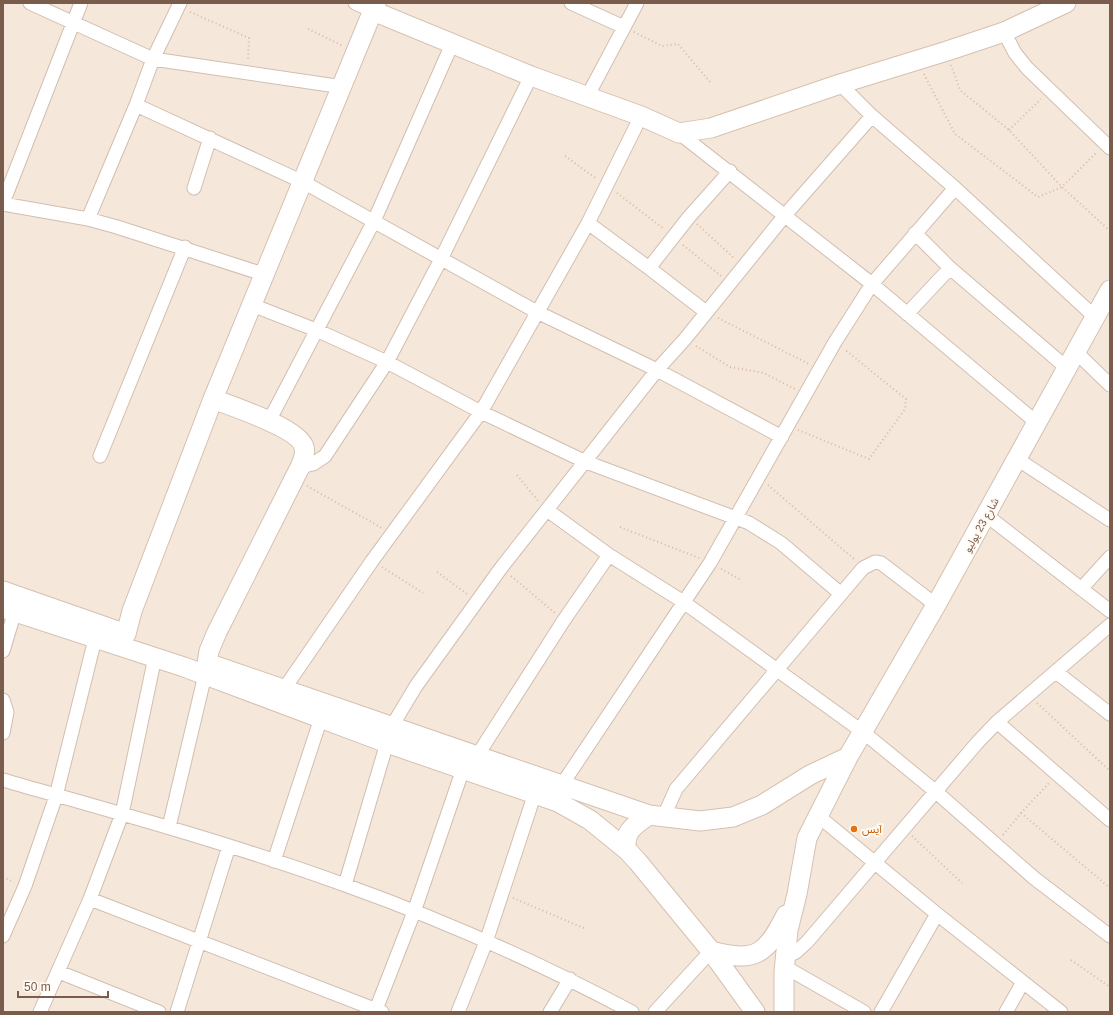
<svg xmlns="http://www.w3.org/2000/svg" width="1113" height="1015" viewBox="0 0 1113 1015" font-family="Arial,'Noto Sans Arabic',sans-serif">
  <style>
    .residential { fill: #f5e8da }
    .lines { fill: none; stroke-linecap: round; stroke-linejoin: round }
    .street-casing { stroke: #d1beb0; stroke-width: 15 }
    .secondary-casing { stroke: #d6c0b0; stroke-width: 21 }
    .path { stroke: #d9b8a5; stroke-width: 2; stroke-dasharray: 1 3; stroke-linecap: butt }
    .street { stroke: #fff; stroke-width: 13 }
    .secondary { stroke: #fff; stroke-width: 19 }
    .food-dot { fill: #e8710a; stroke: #fffaf3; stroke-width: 1.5 }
    .labels { text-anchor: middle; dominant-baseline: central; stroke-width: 4; stroke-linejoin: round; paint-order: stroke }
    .street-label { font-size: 11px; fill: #7a5c4d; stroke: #fffaf3 }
    .food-label { font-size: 11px; fill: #c56008; stroke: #fffaf3; text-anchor: start }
  </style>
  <rect width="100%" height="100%" fill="#fdf6ec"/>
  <!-- residential -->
  <path class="residential" d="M 3,3 L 1110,3 L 1110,1012 L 3,1012 Z"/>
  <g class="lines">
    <!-- street casing -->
    <g class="street-casing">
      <path id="street" d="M 30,3 L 153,59 L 343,87
        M 355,3 L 373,11
        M 571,3 L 624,27
        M 1004,32 L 1015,53 L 1027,68 L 1110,148
        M 840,84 L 872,116 L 955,188 L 1095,317
        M 587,97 L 637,3
        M 136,105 L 303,182 L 537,312 L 657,370 L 782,437
        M 679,133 L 872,284 L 1037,423
        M 194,188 L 210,138
        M 3,203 L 81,3
        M 3,204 L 88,219 L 117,227 L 263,274
        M 88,219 L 136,105 L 153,59 L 180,3
        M 588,223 L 649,268 L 706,312
        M 915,233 L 950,268 L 1068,369
        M 649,268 L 689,217 L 730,171
        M 252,305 L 316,330 L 387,362 L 481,412 L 586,462 L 749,523 L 781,543 L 841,594
        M 907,314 L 950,268
        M 1077,353 L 1110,385
        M 269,421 L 374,221 L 452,44
        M 100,456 L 185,247
        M 1017,459 L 1110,520
        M 300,467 L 313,464 L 325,456 L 387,362 L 441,259 L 531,76
        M 547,510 L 609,555 L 682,601 L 863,732 L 935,791 L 1034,878 L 1110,936
        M 986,515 L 1110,611
        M 1081,589 L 1110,557
        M 3,651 L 15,611
        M 1056,672 L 1110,714
        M 284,689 L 372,561 L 481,412 L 588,223 L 641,116
        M 3,700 L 7,712 L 3,733
        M 997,722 L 1110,820
        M 477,756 L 564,620 L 609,555
        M 3,780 C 118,813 233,844 345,885 C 443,920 540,963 632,1012
        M 561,786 L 710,563 L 835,342 L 872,284 L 955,188
        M 817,815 L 937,914 L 1061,1012
        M 664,816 L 676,789 L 863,568 L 875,562 L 881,563 L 936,605
        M 169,827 L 205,675
        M 274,861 L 321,718
        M 345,885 L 392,726 L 416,686 L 501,568 L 657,370 L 685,339 L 786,214 L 872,116
        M 90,899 L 382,1012
        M 3,936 L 25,886 L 56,796 L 97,631
        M 786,957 L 796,952 L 807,942 L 977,743 L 997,722 L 1110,625
        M 785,967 L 864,1012
        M 59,972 L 159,1012
        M 40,1012 L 90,899 L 122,814 L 155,657
        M 177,1012 L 229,846
        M 375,1012 L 414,912 L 463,769
        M 458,1012 L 486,942 L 535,793
        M 550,1012 L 570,979
        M 655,1012 L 711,951
        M 881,1012 L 937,914
        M 1006,1012 L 1023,982"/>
    </g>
    <!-- secondary casing -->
    <g class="secondary-casing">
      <path id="secondary" d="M 373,11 L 531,76 L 641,116 L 679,133 L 711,128 L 840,84 L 947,51 L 1004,32 L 1066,3
        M 213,399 C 231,406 299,428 304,447 C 307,458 298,470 294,479 L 217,632 L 209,651 L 207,663 L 649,815 L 700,821 L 733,817 L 762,805 L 810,775 L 848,757
        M 3,591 L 126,634 L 132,611 L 213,399 L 376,3
        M 3,608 L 184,667 L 387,743 L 558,802 L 590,820 L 627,850 L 638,862 L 711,951 L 755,1012
        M 627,850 C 622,832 636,824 649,815
        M 711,951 C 755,963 766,955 786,915
        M 784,1012 L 784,972 L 788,930 L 797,894 L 807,838 L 848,757 L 936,605 L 1110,290"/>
    </g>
    <!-- path -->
    <path class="path" d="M 463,3 L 466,4
      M 190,12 L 249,38 L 248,61
      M 308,29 L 343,46
      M 634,32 L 662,46 L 678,44 L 710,82
      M 951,65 L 960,90 L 1009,130 L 1062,187 L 1110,231
      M 924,74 L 955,134 L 1038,197 L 1062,187 L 1097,152
      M 1009,130 L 1041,99
      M 565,156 L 597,179
      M 617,193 L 664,229
      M 697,224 L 735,259
      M 683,245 L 721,276
      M 718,318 L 809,364
      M 696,346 L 730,367 L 764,373 L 795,389
      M 798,430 L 869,459 L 905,409 L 906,399 L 844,349
      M 517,475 L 539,502
      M 768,485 L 854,559
      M 307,486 L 382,528
      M 620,527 L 699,558
      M 382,567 L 423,593
      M 721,569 L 741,580
      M 437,572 L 467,594
      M 511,576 L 555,613
      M 1037,703 L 1110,771
      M 1021,813 L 1110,888
      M 1003,835 L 1021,813 L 1049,783
      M 912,836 L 962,883
      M 3,877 L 14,882
      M 513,898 L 586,929
      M 1071,960 L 1110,987"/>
    <!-- street -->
    <use href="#street" class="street"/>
    <!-- secondary -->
    <use href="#secondary" class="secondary"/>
  </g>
  <!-- markers -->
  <circle class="food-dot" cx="854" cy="829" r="4"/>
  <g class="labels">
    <!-- street labels -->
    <g class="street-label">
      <text transform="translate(981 525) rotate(-61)">شارع 23 يوليو</text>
    </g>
    <!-- food labels -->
    <g class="food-label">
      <text x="862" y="829">آيس</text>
    </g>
  </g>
  <!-- border -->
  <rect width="1113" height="1015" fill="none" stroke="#7a5c4d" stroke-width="8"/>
  <!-- scale -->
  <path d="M18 991v6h90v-6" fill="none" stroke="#7a5c4d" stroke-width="2"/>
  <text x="24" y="991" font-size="12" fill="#7a5c4d" stroke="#fffaf3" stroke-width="3" paint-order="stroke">50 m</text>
</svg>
